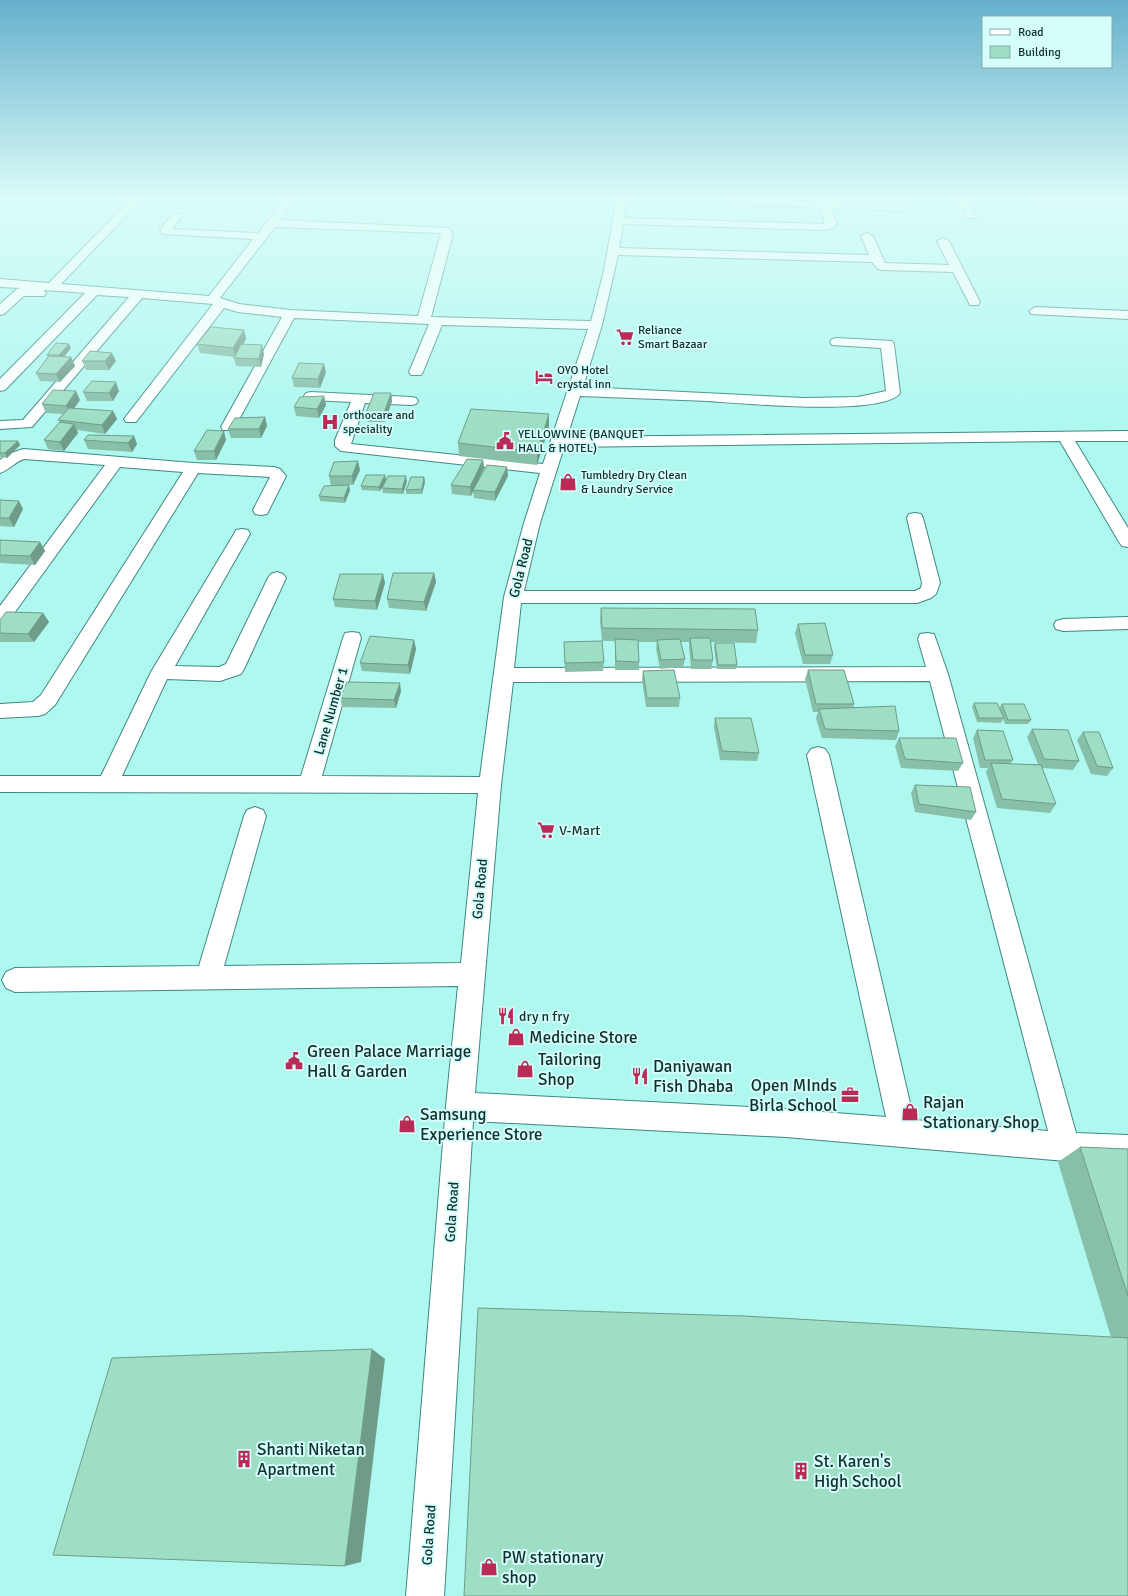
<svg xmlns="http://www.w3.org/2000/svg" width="1128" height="1596" viewBox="0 0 1128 1596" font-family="Signika,sans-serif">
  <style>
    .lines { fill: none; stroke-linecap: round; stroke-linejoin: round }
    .minor-casing { stroke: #3f8882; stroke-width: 2 }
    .minor { fill: #fff; fill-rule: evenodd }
    .wall { fill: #88bfa9 }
    .shaded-wall { fill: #6f9b89 }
    .building { fill: #9edec4; stroke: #6f9b89 }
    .labels { text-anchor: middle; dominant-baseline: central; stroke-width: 4; stroke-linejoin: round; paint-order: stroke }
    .far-poi-label { font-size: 12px; fill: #102f2d; stroke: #d4fefa; text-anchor: start }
    .street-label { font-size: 14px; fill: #102f2d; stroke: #d4fefa }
    .poi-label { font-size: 14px; fill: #102f2d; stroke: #d4fefa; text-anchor: start }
    .near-poi-label { font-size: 17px; fill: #102f2d; stroke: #d4fefa; text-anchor: start }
  </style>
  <rect width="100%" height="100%" fill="#aef8f0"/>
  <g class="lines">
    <!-- minor casing -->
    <g class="minor-casing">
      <path id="minor" d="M 132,198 L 143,198 L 61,284 L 209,296 L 253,239 L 162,234 L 160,229 L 173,214 L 181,214 L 182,216 L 172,229 L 258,233 L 286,198 L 296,198 L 280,220 L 449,228 L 453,234 L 431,317 L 591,321 L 603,275 L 617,198 L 627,198 L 624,218 L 825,224 L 820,208 L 736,204 L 731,201 L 732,199 L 738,198 L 901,205 L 899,198 L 909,198 L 912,206 L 902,211 L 831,208 L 837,223 L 834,228 L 825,230 L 623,224 L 619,248 L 869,255 L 861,236 L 867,233 L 873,236 L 885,263 L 949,265 L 937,241 L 943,238 L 949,241 L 980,302 L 978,305 L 970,305 L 953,272 L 882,270 L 878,269 L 872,262 L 618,255 L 602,325 L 583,387 L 804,398 L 858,397 L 886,391 L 881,348 L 832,345 L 830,342 L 832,339 L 837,338 L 892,341 L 894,344 L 900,393 C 884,417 739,403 708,401 C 666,399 623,398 580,396 L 567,437 L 1128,431 L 1128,441 L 1075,441 L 1128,528 L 1128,547 L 1122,546 L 1119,542 L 1060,441 L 564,447 L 540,523 L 524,591 L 915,591 L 921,588 L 922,583 L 907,518 L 909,514 L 915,513 L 921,514 L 923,518 L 940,583 L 936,594 L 931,598 L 917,603 L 521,603 L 514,668 L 926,667 L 918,639 L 920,634 L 927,633 L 934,634 L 948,674 L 1076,1133 L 1128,1135 L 1128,1163 L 1066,1161 L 786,1137 L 473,1121 L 444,1596 L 406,1596 L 446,1106 L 458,986 L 15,992 L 6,988 L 2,980 L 6,972 L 15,968 L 199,966 L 244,816 L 247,810 L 255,807 L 263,810 L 266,816 L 224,966 L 461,963 L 478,793 L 0,792 L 0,776 L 101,776 L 151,672 L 234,534 L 236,530 L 242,529 L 248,530 L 250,534 L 175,666 L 219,667 L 226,664 L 268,578 L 271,574 L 277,572 L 283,574 L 286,578 L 244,669 L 241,674 L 220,681 L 167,679 L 122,776 L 301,776 L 343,638 L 345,633 L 352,632 L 359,633 L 361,638 L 322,776 L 480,777 L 504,597 L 524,523 L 540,473 L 341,451 L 335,446 L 335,440 L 351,402 L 311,400 L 306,399 L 304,396 L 306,393 L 311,392 L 411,397 L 416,398 L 418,401 L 416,404 L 411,405 L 365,403 L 351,444 L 543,464 L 588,329 L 442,325 L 423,372 L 421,375 L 411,375 L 409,372 L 429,324 L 294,318 L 235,427 L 233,430 L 223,430 L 221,427 L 282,317 L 238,312 L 224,308 L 136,422 L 126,422 L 124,419 L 213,304 L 142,298 L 32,427 L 0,429 L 0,421 L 23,420 L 129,297 L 97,295 L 5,390 L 0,391 L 0,379 L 85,293 L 44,290 L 46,293 L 44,296 L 24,296 L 4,314 L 0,315 L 0,304 L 17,289 L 21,288 L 0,287 L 0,279 L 49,283 ZM 275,227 L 441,233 L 418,316 L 290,310 L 239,304 L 220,298 ZM 930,681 L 1048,1131 L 914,1120 L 829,755 L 825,749 L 818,747 L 811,749 L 807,755 L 886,1117 L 786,1109 L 475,1093 L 501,785 L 513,682 Z
        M 956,198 L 966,198 L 977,216 L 976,218 L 968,218 Z
        M 1030,198 L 1128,198 L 1128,202 L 1035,201 Z
        M 1035,307 L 1128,311 L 1128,319 L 1031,314 L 1029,311 Z
        M 23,449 L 193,463 L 274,467 L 280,469 L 286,476 L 267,514 L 261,515 L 255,514 L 253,510 L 270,477 L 198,473 L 55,705 L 45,714 L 38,716 L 0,718 L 0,704 L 33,702 L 41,695 L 183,472 L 120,467 L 7,623 L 0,625 L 0,606 L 105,465 L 24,459 C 15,462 9,470 0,473 L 0,460 L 6,455 Z
        M 1128,617 L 1128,629 L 1063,631 L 1056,629 L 1054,625 L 1056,621 L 1063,619 Z"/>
    </g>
    <!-- minor -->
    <use href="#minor" class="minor"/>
  </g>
  <!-- wall -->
  <path class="wall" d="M 244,330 L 246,339 L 243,344 L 264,354 L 261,367 L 236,366 L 234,358 L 234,357 L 200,353 L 197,344 Z
    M 71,348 L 64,357 L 71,357 L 75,366 L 60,382 L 40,381 L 36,373 L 48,358 L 47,355 Z
    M 82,361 L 116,361 L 109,370 L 86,370 Z
    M 326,372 L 320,388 L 294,387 L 292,378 Z
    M 119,391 L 113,401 L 87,401 L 83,392 Z
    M 391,393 L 392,401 L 385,422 L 368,422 L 366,413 Z
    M 324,396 L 326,405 L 319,418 L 296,416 L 294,407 Z
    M 80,400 L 74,408 L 113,411 L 117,419 L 105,434 L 77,430 L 78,433 L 64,451 L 48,449 L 44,440 L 60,422 L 58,420 L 63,414 L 46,413 L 42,404 Z
    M 265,417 L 267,426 L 261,438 L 231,438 L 228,429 Z
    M 549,427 L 537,465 L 459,456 L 458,443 Z
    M 134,436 L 137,444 L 132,452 L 88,449 L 84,440 Z
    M 226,440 L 216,460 L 197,460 L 194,451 Z
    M 0,441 L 18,441 L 20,445 L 7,458 L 0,457 Z
    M 483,460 L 484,468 L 476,484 L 508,476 L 495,501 L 474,498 L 473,491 L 471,496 L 452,494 L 451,485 Z
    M 360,470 L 353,485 L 331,485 L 329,476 Z
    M 385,475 L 386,480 L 380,491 L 362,490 L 361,486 Z
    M 424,477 L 425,482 L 422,494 L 406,494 L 406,490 Z
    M 407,481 L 403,494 L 383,493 L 382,488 Z
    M 350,490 L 345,503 L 320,501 L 319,496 Z
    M 0,500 L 23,509 L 14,527 L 0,526 Z
    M 0,540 L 40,542 L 45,551 L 35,565 L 0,563 Z
    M 434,573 L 436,582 L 426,611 L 389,608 L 387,599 Z
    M 383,574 L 385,583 L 377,610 L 335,607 L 333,599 Z
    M 601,608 L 758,630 L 756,643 L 710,642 L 713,660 L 711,669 L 691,669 L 689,647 L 689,642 L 681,642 L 685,659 L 683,667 L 660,669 L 656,649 L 657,642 L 638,642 L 639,662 L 639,670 L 615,670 L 615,641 L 602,641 L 600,621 Z
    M 43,613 L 49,622 L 34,642 L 0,642 L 0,620 Z
    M 798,624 L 833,655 L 830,664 L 803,664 L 795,633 Z
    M 414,640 L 416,649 L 410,674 L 362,671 L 360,663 Z
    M 564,642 L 604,662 L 603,671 L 565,672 Z
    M 715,643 L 737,665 L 736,669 L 717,669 L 714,647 Z
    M 808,670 L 854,704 L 853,708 L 899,731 L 896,740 L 822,738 L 816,718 L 818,712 L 813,712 L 805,679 Z
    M 643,671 L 680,698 L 679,707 L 646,707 L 642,680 Z
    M 401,691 L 396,708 L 342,707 L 340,698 Z
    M 974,703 L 999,708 L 1002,704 L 1031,720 L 1028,724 L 1005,724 L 1003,719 L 1001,723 L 977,722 L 972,707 Z
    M 715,718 L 759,753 L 757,761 L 720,760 L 714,727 Z
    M 1032,729 L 1079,761 L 1073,770 L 1042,768 L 1056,804 L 1050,813 L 997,808 L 986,772 L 988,768 L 980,768 L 973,738 L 977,730 L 1013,760 L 1010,764 L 1038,764 L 1027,737 Z
    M 1083,732 L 1113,768 L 1107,776 L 1091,774 L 1077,740 Z
    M 899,738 L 963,763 L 958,771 L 901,768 L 895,746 Z
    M 915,785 L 976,812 L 971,820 L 915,812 L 911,793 Z
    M 1080,1147 L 1128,1149 L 1128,1596 L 1111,1337 L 1058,1162 Z"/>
  <!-- shaded-wall -->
  <path class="shaded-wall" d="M 244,330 L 246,339 L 236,357 L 233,348 Z
    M 69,344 L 71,348 L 61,360 L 59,355 Z
    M 262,345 L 264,354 L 261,367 L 259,359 Z
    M 112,353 L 116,361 L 109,370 L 105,361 Z
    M 71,357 L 75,366 L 60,382 L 56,374 Z
    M 324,364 L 326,372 L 320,388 L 318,379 Z
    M 116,382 L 119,391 L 113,401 L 109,393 Z
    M 76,391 L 80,400 L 70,414 L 66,406 Z
    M 391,393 L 392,401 L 385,422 L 384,413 Z
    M 324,396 L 326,405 L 319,418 L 317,409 Z
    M 113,411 L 117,419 L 105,434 L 102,425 Z
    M 549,414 L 549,427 L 537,465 L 537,452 Z
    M 265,417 L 267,426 L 261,438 L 259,429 Z
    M 74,424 L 78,433 L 64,451 L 60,442 Z
    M 224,431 L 226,440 L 216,460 L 214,451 Z
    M 134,436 L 137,444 L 132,452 L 128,443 Z
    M 18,441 L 20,445 L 7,458 L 5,453 Z
    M 483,460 L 484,468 L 471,496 L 470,487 Z
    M 358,461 L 360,470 L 353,485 L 352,476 Z
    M 507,467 L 508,476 L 495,501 L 495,492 Z
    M 385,475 L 386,480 L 380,491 L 379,487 Z
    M 406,476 L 407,481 L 403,494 L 402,489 Z
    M 424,477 L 425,482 L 422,494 L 422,489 Z
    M 349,485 L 350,490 L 345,503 L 344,498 Z
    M 19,501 L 23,509 L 14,527 L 9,518 Z
    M 40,542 L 45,551 L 35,565 L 30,556 Z
    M 434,573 L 436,582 L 426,611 L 424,602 Z
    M 383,574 L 385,583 L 377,610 L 375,601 Z
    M 43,613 L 49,622 L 34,642 L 28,634 Z
    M 414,640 L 416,649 L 410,674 L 408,665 Z
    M 400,683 L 401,691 L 396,708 L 394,700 Z
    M 372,1349 L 385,1359 L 361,1562 L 345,1566 Z"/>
  <!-- building -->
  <path class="building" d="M 211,327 L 244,330 L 233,348 L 197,344 Z
    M 56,343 L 69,344 L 59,355 L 47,355 Z
    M 241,344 L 262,345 L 259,359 L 234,358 Z
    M 90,351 L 112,353 L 105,361 L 82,361 Z
    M 49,356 L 71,357 L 56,374 L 36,373 Z
    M 299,363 L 324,364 L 318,379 L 292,378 Z
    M 92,381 L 116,382 L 109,393 L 83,392 Z
    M 53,390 L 76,391 L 66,406 L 42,404 Z
    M 374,393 L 391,393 L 384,413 L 366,413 Z
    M 324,396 L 317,409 L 294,407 L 300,397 Z
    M 69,408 L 113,411 L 102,425 L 58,420 Z
    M 471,409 L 549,414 L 537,452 L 458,443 Z
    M 265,417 L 259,429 L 228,429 L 235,418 Z
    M 60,422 L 74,424 L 60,442 L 44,440 Z
    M 207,430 L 224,431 L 214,451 L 194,451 Z
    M 88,435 L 134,436 L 128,443 L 84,440 Z
    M 0,441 L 18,441 L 5,453 L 0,453 Z
    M 467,459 L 483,460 L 470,487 L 451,485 Z
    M 358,461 L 352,476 L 329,476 L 334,462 Z
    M 487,465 L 507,467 L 495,492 L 473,490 Z
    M 366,475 L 385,475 L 379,487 L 361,486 Z
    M 388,476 L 406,476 L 402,489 L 382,488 Z
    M 411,477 L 424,477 L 422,489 L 406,490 Z
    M 349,485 L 344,498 L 319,496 L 324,486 Z
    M 0,500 L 19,501 L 9,518 L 0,518 Z
    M 0,540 L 40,542 L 30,556 L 0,555 Z
    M 393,573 L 434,573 L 424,602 L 387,599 Z
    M 340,574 L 383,574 L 375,601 L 333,599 Z
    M 601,608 L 755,609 L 758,630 L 602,628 Z
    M 6,612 L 43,613 L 28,634 L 0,633 L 0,620 Z
    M 825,623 L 833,655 L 805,655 L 798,624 Z
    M 370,636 L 414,640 L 408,665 L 360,663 Z
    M 690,638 L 710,638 L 713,660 L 693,660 Z
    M 615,639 L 638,640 L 639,662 L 616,661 Z
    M 680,639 L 685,659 L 661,660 L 657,640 Z
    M 602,641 L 604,662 L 565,663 L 564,642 Z
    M 715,643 L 734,643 L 737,665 L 718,665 Z
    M 674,670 L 680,698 L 647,698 L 643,671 Z
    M 808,670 L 844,670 L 854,704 L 816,704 Z
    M 347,682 L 400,683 L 394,700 L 340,698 Z
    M 974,703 L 997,703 L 1004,718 L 979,718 Z
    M 1002,704 L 1024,704 L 1031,720 L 1008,720 Z
    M 895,706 L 899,731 L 825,729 L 819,709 Z
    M 715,718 L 751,718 L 759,753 L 722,751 Z
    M 1032,729 L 1068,730 L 1079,761 L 1044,759 Z
    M 977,730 L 1003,731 L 1013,760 L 985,760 Z
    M 1083,732 L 1099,732 L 1113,768 L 1097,766 Z
    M 899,738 L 956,738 L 963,763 L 905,759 Z
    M 991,763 L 1041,765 L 1056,804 L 1002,799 Z
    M 915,785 L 970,787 L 976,812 L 919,804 Z
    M 1080,1147 L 1128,1149 L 1128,1296 Z
    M 478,1308 L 744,1316 L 1128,1338 L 1128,1596 L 464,1596 Z
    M 372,1349 L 345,1566 L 53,1555 L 112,1358 Z"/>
  <!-- sky -->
  <linearGradient id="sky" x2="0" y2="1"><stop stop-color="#65b0cc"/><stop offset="0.47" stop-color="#dbfcf8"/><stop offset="1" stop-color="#dbfcf8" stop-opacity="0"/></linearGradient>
  <rect width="1128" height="421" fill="url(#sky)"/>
  <!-- icons -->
  <defs>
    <g id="supermarket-bare" transform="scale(1.38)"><path d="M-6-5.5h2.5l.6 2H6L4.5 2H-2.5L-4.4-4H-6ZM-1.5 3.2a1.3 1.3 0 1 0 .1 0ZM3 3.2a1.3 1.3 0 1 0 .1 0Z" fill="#b92a57" stroke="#d4fefa" stroke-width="2.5" paint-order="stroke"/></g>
    <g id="hotel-bare" transform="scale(1.38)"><path d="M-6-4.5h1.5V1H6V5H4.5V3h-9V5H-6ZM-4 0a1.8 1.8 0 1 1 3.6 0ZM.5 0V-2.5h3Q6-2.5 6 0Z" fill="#b92a57" stroke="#d4fefa" stroke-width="2.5" paint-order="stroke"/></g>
    <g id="hospital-bare" transform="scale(1.38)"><path d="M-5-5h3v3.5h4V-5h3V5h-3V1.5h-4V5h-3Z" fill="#b92a57" stroke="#d4fefa" stroke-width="2.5" paint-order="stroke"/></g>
    <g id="civic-bare" transform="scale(1.38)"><path d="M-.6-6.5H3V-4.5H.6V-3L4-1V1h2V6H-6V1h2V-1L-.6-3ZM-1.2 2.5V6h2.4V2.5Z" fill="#b92a57" stroke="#d4fefa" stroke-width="2.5" paint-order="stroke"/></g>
    <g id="shop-bare" transform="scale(1.38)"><path d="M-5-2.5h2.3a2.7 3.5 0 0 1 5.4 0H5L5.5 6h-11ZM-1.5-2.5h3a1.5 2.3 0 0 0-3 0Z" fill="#b92a57" stroke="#d4fefa" stroke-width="2.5" paint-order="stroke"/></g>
    <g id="restaurant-bare" transform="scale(1.38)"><path d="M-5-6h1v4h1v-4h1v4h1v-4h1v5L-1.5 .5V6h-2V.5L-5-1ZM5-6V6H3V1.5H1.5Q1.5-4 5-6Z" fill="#b92a57" stroke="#d4fefa" stroke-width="2.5" paint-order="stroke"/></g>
    <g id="office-bare" transform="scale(1.38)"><path d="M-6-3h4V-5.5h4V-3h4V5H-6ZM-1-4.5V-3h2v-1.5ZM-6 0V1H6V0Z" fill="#b92a57" stroke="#d4fefa" stroke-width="2.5" paint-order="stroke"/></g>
    <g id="building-bare" transform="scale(1.38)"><path d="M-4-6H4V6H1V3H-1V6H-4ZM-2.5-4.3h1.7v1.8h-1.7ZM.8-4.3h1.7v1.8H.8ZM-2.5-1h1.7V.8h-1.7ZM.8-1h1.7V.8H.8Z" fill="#b92a57" stroke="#d4fefa" stroke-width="2.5" paint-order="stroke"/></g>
  </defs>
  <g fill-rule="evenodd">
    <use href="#supermarket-bare" x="625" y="337"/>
    <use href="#hotel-bare" x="544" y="377"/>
    <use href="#hospital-bare" x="330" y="422"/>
    <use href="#civic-bare" x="505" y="441"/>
    <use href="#shop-bare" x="568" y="482"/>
    <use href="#supermarket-bare" x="546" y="830"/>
    <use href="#restaurant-bare" x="506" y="1016"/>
    <use href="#shop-bare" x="516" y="1037"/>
    <use href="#civic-bare" x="294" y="1061"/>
    <use href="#shop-bare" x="525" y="1069"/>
    <use href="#restaurant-bare" x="640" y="1076"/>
    <use href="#office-bare" x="850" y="1095"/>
    <use href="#shop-bare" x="910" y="1112"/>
    <use href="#shop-bare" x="407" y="1124"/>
    <use href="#building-bare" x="244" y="1459"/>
    <use href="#building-bare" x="801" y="1471"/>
    <use href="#shop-bare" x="489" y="1567"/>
  </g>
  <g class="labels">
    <!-- far-poi labels -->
    <g class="far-poi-label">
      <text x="638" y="330">Reliance<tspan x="638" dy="14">Smart Bazaar</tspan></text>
      <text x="557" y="370">OYO Hotel<tspan x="557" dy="14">crystal inn</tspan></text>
      <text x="343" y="415">orthocare and<tspan x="343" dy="14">speciality</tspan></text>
      <text x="518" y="434">YELLOWVINE (BANQUET<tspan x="518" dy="14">HALL &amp; HOTEL)</tspan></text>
      <text x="581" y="475">Tumbledry Dry Clean<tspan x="581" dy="14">&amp; Laundry Service</tspan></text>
    </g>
    <!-- street labels -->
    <g class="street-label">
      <text transform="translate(521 568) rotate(-76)">Gola Road</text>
      <text transform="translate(331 711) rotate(-74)">Lane Number 1</text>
      <text transform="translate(480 889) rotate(-85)">Gola Road</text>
      <text transform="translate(452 1212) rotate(-86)">Gola Road</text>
      <text transform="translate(429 1535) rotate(-86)">Gola Road</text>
    </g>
    <!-- poi labels -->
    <g class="poi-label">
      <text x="559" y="830">V-Mart</text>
      <text x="519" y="1016">dry n fry</text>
    </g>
    <!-- near-poi labels -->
    <g class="near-poi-label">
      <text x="529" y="1037">Medicine Store</text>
      <text x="307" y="1051">Green Palace Marriage<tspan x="307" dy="20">Hall &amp; Garden</tspan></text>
      <text x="538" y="1059">Tailoring<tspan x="538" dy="20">Shop</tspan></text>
      <text x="653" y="1066">Daniyawan<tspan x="653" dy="20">Fish Dhaba</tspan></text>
      <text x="837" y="1085" text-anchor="end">Open MInds<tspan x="837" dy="20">Birla School</tspan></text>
      <text x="923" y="1102">Rajan<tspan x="923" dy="20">Stationary Shop</tspan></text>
      <text x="420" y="1114">Samsung<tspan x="420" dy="20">Experience Store</tspan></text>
      <text x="257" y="1449">Shanti Niketan<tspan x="257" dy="20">Apartment</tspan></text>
      <text x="814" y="1461">St. Karen's<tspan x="814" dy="20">High School</tspan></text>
      <text x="502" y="1557">PW stationary<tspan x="502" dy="20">shop</tspan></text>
    </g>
  </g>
  <!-- legend -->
  <rect x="982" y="16" width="130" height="52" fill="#d4fefa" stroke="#86aba8"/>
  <rect x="990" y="29" width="20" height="6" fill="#ffffff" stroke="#86aba8"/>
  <text x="1018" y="36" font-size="12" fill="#102f2d">Road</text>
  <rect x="990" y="46" width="20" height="12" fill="#9edec4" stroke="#86aba8"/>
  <text x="1018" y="56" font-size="12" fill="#102f2d">Building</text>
</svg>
